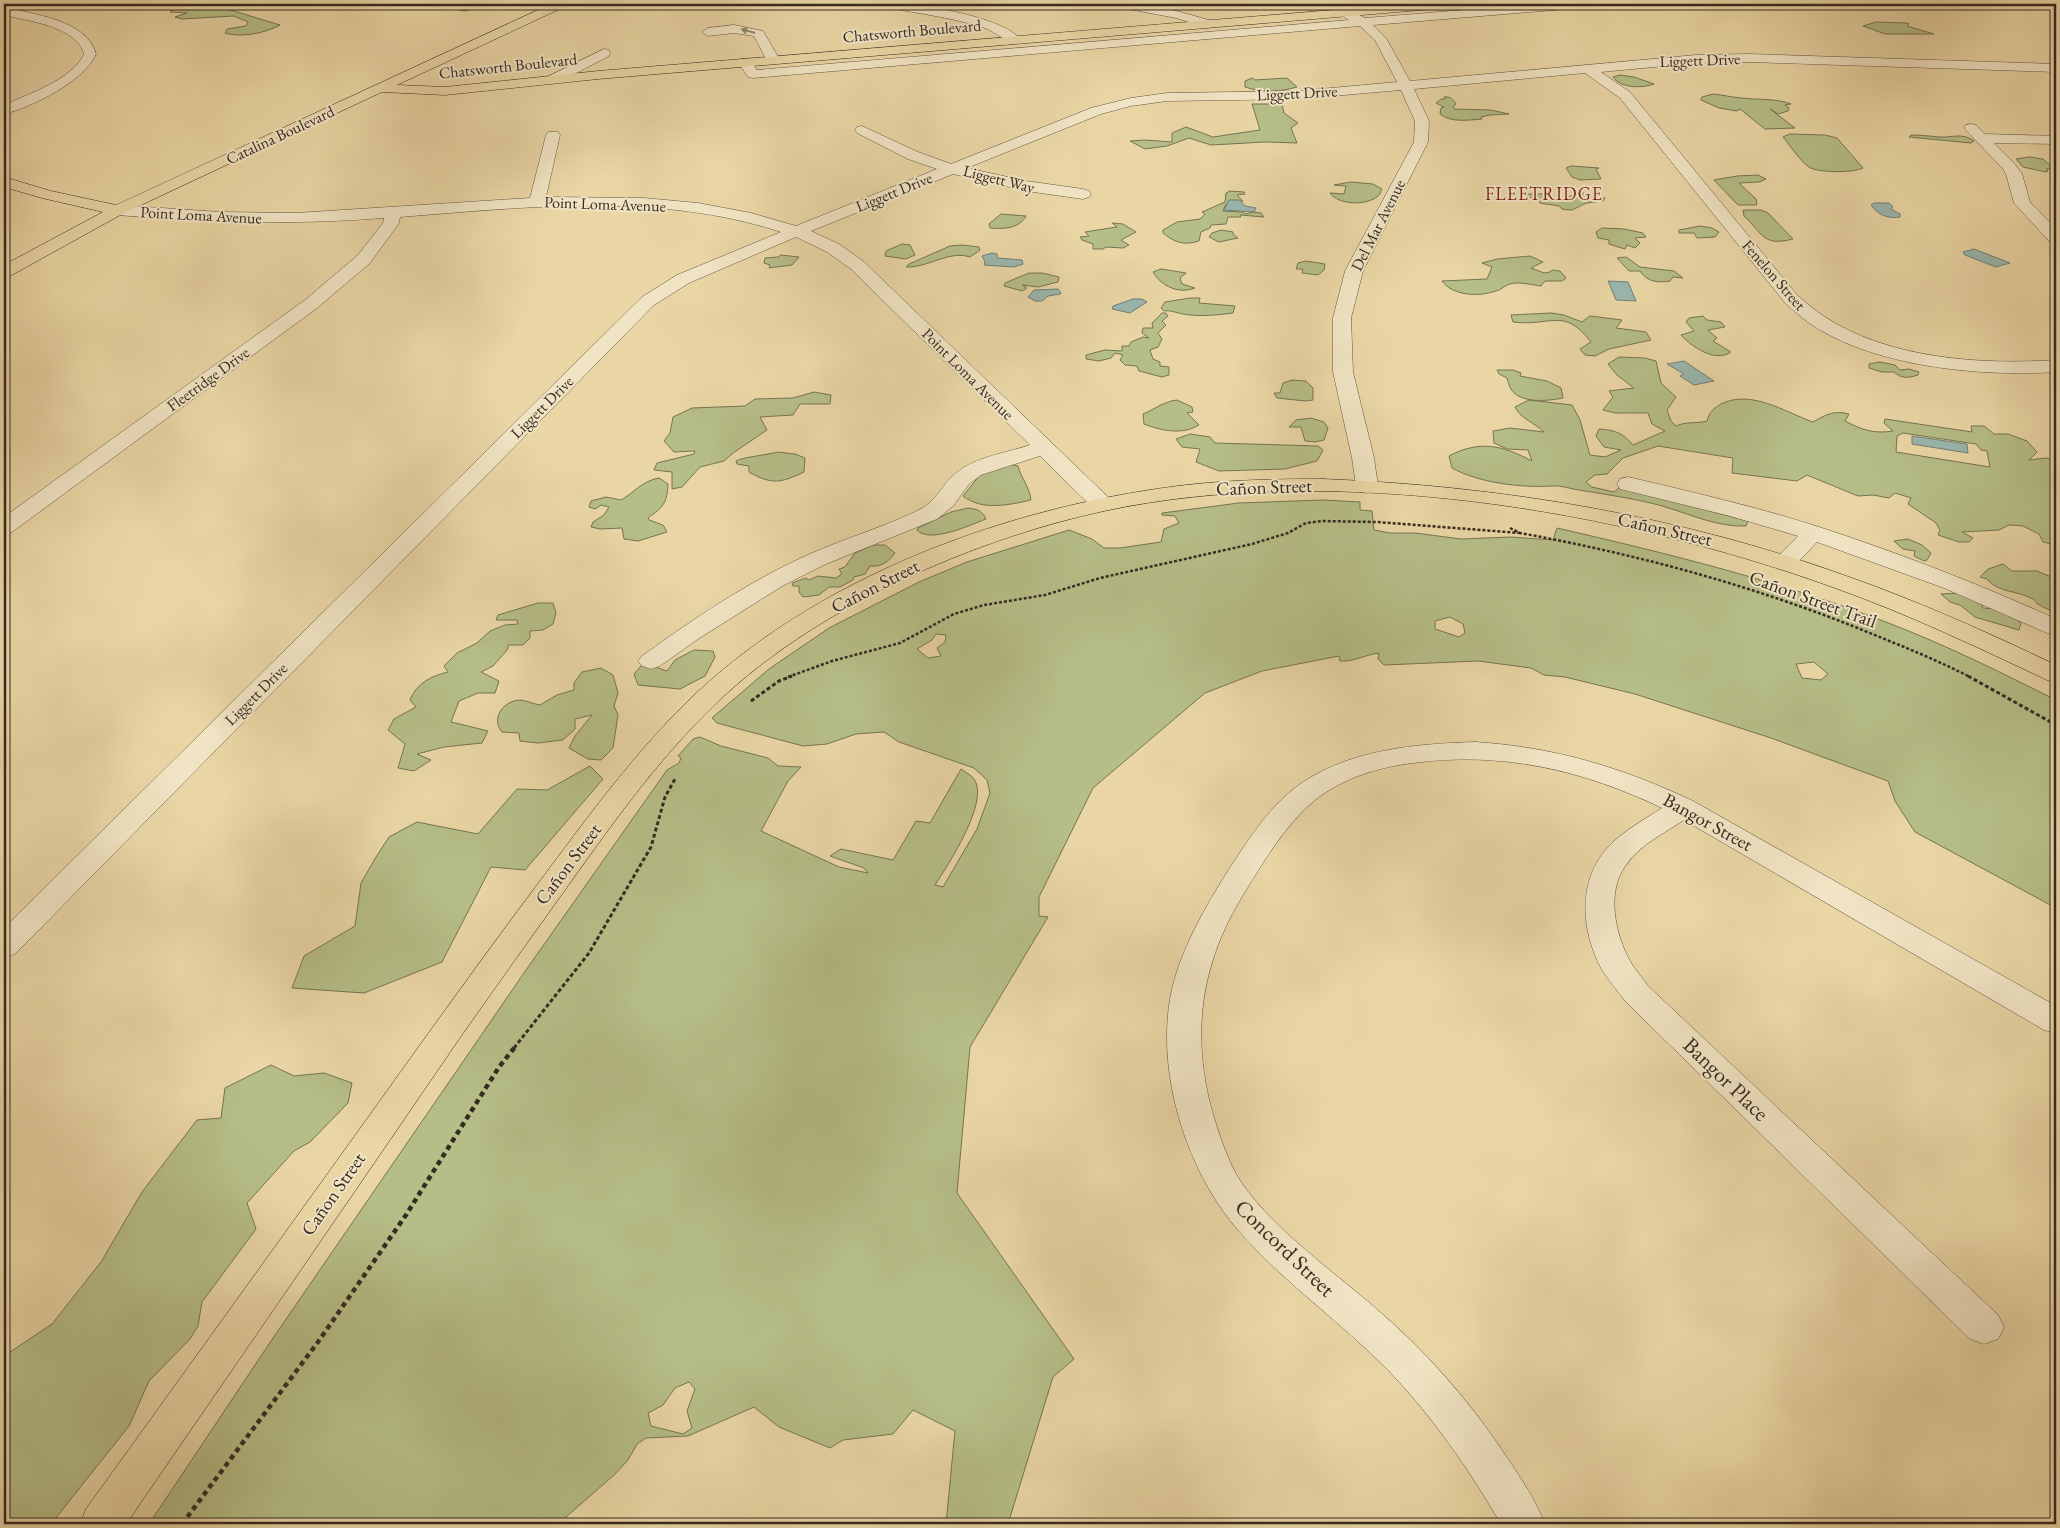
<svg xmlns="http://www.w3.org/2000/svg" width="2060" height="1528" viewBox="0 0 2060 1528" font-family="'EB Garamond',serif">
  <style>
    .green { fill: #b6be87; stroke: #767454; fill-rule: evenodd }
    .water { fill: #9ab7af; stroke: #727f77 }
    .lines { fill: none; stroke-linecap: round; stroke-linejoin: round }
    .minor-casing { stroke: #625543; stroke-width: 1 }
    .major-casing { stroke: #352a22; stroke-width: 1 }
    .path-far2 { stroke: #352a22; stroke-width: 2.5; stroke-dasharray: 3 2; stroke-linecap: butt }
    .path-far1 { stroke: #352a22; stroke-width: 3; stroke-dasharray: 4 2.5; stroke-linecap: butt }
    .path { stroke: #352a22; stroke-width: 4.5; stroke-dasharray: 5 4; stroke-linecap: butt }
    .minor { fill: #f1e4c4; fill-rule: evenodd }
    .major { fill: #ead6a5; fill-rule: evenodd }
    .oneway { fill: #938773 }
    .labels { text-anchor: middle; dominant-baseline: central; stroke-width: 4; stroke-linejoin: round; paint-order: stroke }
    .far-street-label { font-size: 16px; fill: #352a22; stroke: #f1e4c4 }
    .far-quarter-label { font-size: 18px; letter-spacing: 1px; fill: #7a1f14; stroke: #f1e4c4 }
    .street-label { font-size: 19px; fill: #352a22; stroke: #f1e4c4 }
    .near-street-label { font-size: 22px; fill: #352a22; stroke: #f1e4c4 }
  </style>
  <rect width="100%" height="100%" fill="#ead6a5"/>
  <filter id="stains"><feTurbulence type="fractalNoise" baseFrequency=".004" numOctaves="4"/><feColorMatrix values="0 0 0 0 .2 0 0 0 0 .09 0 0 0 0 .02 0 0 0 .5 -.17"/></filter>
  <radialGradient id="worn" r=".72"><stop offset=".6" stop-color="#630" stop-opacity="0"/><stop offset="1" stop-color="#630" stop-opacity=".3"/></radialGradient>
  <!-- green -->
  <path class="green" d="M 194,4 L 214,5 L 280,25 C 266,33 241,38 225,33 L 227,29 L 246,26 L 248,22 L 234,16 L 182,19 L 175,17 L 187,13 L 170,12 L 180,6 Z
    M 430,4 L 491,4 L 465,11 Z
    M 1876,22 L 1906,23 L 1909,24 L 1907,26 L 1934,34 L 1885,34 L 1863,26 Z
    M 1620,75 L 1634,77 L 1654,84 C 1642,88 1622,89 1613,77 Z
    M 1252,78 L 1255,80 L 1287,78 L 1297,87 C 1280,92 1263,93 1245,87 L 1245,81 Z
    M 1713,94 C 1723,95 1731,97 1741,98 C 1757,100 1775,98 1791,104 L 1785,105 L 1789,108 L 1788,111 L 1778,114 L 1770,109 L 1795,128 L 1765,129 L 1740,109 L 1737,111 L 1719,108 L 1701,100 L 1702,97 Z
    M 1444,97 C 1450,96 1454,100 1456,104 L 1453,107 L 1455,109 L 1490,110 L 1509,114 L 1490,115 L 1481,117 L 1482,119 C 1469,120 1451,123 1440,114 L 1441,108 L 1444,107 L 1436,103 L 1441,99 L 1445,99 Z
    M 1252,104 L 1282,104 L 1284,113 L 1298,123 L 1291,128 L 1297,143 L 1265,142 L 1211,145 L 1189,138 L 1167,146 L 1145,149 L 1130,141 L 1145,140 L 1172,142 L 1172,133 L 1186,127 L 1213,137 L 1260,130 Z
    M 1790,134 L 1825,135 L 1837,138 L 1863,168 C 1853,173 1818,173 1809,167 C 1799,160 1790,145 1783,137 Z
    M 1911,135 C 1920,135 1929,136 1939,137 C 1952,138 1962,132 1974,141 L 1971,143 L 1909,137 Z
    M 2029,157 L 2043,159 L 2054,169 L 2046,169 L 2048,171 L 2046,172 L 2023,167 L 2016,159 Z
    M 1571,166 L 1599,168 L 1596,169 L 1601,179 L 1580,180 L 1572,177 L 1566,168 Z
    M 1758,175 L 1766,179 L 1759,182 L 1739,183 L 1756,199 L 1757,205 L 1738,205 L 1714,180 L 1737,176 Z
    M 1351,182 L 1373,184 L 1382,189 C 1380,192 1380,195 1378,196 C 1367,206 1338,205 1330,193 L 1344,194 L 1346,186 L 1334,185 Z
    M 1230,191 L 1244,192 L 1245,194 L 1237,195 L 1243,201 L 1226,204 L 1223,211 L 1242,212 L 1246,214 L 1253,212 L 1261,213 L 1264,217 L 1240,215 L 1241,217 L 1228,217 L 1226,224 L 1211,225 L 1210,228 L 1201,232 L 1199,241 C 1183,246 1174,242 1163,233 L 1163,230 L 1177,222 L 1200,219 L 1205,214 L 1202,212 L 1225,202 L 1226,193 Z
    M 1579,193 L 1594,194 L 1605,198 L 1603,201 C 1597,202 1587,202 1582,205 C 1572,210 1574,211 1562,209 L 1559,206 L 1540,203 L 1538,200 L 1525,196 L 1529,194 L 1543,194 L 1545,197 L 1553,198 L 1557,201 C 1565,200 1571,195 1579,193 Z
    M 1743,210 L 1761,210 L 1768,213 L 1793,239 C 1762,247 1763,233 1744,216 Z
    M 1001,214 L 1026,216 C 1019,229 1003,229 990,228 L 989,224 Z
    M 1112,223 L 1123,224 L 1136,232 L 1121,240 L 1129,245 L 1123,248 L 1106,247 L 1103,249 L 1093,249 L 1093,244 L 1082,240 L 1080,237 L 1089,236 L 1085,232 L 1117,227 Z
    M 1700,226 L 1712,228 L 1719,232 L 1715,237 L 1697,238 L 1694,233 L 1679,233 L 1679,230 Z
    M 1602,228 L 1624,229 L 1643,233 L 1646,237 L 1635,238 L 1640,243 L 1635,248 L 1627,245 L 1625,249 L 1609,244 L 1609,240 L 1598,238 L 1596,232 Z
    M 1221,230 L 1233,232 L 1233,234 L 1238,238 L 1219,242 L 1209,237 L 1212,233 Z
    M 902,244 L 910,245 L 915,255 L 906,259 L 885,256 L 886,251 Z
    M 962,245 L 979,247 L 980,250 L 970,257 C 949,250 928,268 906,267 L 909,264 L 950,246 Z
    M 781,255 L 799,257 L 792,265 L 769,268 L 770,265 L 764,263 L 765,258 L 778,257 Z
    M 1530,256 L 1543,262 L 1531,268 L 1544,273 L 1550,272 L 1552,270 L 1560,271 L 1566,278 L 1562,281 L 1545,281 L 1541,286 C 1532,285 1518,281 1510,284 C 1505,285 1501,290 1496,291 C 1479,297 1453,296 1442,281 L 1487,279 L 1492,267 L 1482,263 L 1497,259 Z
    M 1626,257 L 1640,267 L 1674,271 L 1683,278 L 1673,277 L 1670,281 C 1658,283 1647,282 1640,271 L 1629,271 L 1617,258 Z
    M 1306,261 L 1325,264 L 1324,270 L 1318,275 L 1302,273 L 1303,269 L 1296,269 L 1298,263 Z
    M 1161,269 L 1186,273 L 1180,278 L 1182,284 L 1195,288 C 1179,294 1162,287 1153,272 Z
    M 1029,273 L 1042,273 L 1059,277 L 1058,282 L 1038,287 L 1022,285 L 1027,288 L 1022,291 L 1004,286 L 1005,283 Z
    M 1190,298 L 1200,298 L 1199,303 L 1235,306 L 1233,313 C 1217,315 1200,317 1183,314 C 1176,313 1172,310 1164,311 L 1161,308 L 1165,302 Z
    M 1162,313 L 1166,313 L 1168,316 L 1162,321 L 1166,325 L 1158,333 L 1162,339 L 1158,347 L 1150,350 L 1153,359 L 1160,362 L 1160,366 L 1169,367 L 1169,375 L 1162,377 L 1139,371 L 1137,366 L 1125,365 L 1120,360 L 1123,355 L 1115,353 L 1111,358 L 1099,361 L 1086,359 L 1086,355 L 1105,350 L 1122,351 L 1122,346 L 1129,346 L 1131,342 L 1143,337 L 1149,338 L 1142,333 L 1143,328 L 1153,328 L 1152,323 Z
    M 1551,313 L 1564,315 L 1582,322 L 1590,316 L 1622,320 L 1616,328 L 1646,332 L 1651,340 L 1609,349 L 1595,356 L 1585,355 L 1580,349 L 1591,342 C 1564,306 1550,327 1513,322 L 1511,315 Z
    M 1703,316 L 1707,320 L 1721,322 L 1725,327 L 1708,330 L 1717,338 L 1713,341 L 1731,352 C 1715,363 1692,347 1681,335 L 1694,331 L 1686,322 L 1689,318 Z
    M 1619,357 L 1645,358 L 1656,361 L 1661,383 L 1676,397 L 1667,410 L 1671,421 L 1676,426 C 1687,421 1696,424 1707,421 C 1709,412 1714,408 1721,404 C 1751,389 1785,412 1813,422 C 1825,415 1834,410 1849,414 L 1845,421 C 1862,430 1874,434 1893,431 L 1884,423 L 1885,419 L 1972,432 L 1971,426 L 1984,426 L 1994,434 L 2008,434 L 2027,441 L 2037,452 L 2029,460 L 2046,458 L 2056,460 L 2056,545 L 2043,542 L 2039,534 L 2023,526 L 2009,525 L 1999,530 L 1962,532 L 1973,538 L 1969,542 L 1959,542 L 1938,535 L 1940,530 L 1936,523 L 1908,504 L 1911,498 L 1895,493 L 1889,498 L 1873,495 L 1858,496 L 1807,475 L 1797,481 L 1732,473 L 1733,458 L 1658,446 L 1623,458 L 1607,474 L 1595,475 L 1586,482 L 1592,487 L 1614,492 L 1620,487 L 1748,521 L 1746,526 C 1719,527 1694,516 1669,508 C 1640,499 1608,495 1579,490 C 1571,489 1560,485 1552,486 C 1522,488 1479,483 1452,468 L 1449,456 C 1479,440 1502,445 1532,461 L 1528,450 L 1507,449 L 1494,443 L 1493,431 L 1510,428 L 1544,432 C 1534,422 1522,420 1515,407 L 1529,400 L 1572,405 L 1580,420 L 1590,455 L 1605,457 L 1621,450 L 1604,447 L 1596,436 L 1599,429 C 1615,430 1623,433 1633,445 L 1665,431 L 1652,424 L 1648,413 L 1615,413 L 1603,410 L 1613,397 L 1609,391 L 1634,388 L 1617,375 L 1608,364 ZM 1903,433 L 1976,444 L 1981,450 L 1987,451 L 1990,467 L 1896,452 L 1897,436 Z
    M 1880,362 L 1895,365 L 1900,370 L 1909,369 L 1919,372 L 1918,375 C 1908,378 1902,379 1894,372 L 1882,372 L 1869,368 L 1869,364 Z
    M 1497,370 L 1513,370 L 1521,373 L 1520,376 L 1547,381 L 1561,388 L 1563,398 C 1548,401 1520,404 1511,389 C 1509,386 1508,381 1507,378 L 1499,374 Z
    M 1292,380 L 1306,381 L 1313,388 L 1313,400 L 1305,401 L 1277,398 L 1274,393 L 1280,393 L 1283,383 Z
    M 814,392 L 831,395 L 830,404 L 800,404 L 793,415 L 760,417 L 767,430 L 733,453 L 724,461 L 700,467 L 682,487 L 672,489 L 672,472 L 654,470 L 657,463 L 694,454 L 695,451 L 674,452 L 664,441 L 670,433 L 673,417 L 692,408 L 745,406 L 755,399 L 793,398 Z
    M 1177,400 L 1192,407 L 1193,412 L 1187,413 L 1199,425 C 1183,435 1162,431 1144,424 L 1143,414 C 1155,409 1165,401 1177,400 Z
    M 1311,418 L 1324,422 L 1328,428 L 1324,440 L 1315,442 L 1305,441 L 1301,427 L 1289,427 L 1296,420 Z
    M 1190,434 L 1210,437 L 1215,443 L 1318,446 L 1323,450 L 1317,461 L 1285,469 L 1219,471 L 1196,462 L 1200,449 L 1182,447 L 1176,439 Z
    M 778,452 L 795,454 L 805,458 L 804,472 C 781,483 772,485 749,472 L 749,466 L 737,464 L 736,461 C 743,457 767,455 778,452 Z
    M 1009,464 L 1018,466 C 1021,478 1030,488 1031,500 C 1009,505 982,511 963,496 L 976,480 L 978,474 Z
    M 659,478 L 668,484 C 667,504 663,507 648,518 L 649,520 L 663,525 L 667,532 L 638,541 L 624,539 L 622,528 L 600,529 L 591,527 L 593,522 L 604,515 L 609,507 L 601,505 L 595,509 L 589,507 L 591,501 L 606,497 L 621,500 C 635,492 642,481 659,478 Z
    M 1323,500 L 1360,502 L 1360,510 L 1372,511 L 1374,530 L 1390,533 L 1415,533 L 1461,539 L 1511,537 L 1553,540 L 1557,528 C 1670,554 1783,582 1891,624 C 1948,646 2002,673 2056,700 L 2056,908 L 1915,832 L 1895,801 L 1888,781 L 1771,738 L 1635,694 L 1565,677 L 1544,675 L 1531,668 L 1478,661 L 1384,665 L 1378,659 L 1379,653 C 1364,655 1354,662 1340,661 L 1339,656 L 1262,671 L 1205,693 L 1093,788 L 1039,897 L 1039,916 L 1048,917 L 970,1047 L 957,1193 L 1074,1359 L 1053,1377 L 1008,1524 L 946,1524 L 955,1431 L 913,1410 L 893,1434 L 843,1440 L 830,1448 L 779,1427 L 754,1407 L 688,1436 L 646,1438 L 637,1444 L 628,1460 L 614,1475 L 558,1524 L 149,1524 L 271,1341 L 526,970 L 667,770 L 679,763 L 681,758 L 678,756 L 693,739 L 700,737 L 721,746 L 768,758 L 778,766 L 801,767 L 788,781 L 761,831 L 839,867 L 868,873 L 864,868 L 830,856 L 841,849 L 893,860 L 916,821 L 930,823 L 961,769 C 965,772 971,775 974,779 C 990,801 948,865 935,885 L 943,887 L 977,829 L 990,793 L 987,780 L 974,768 L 899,742 L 884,732 L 856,734 L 827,744 L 803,746 L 717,723 L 712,718 L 769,669 L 829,628 L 919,582 L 967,562 L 1069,530 L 1092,539 L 1104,548 L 1120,548 L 1161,542 L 1164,529 L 1179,523 L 1175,516 L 1162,515 L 1162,513 L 1239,503 ZM 1450,617 L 1463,624 L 1465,633 L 1459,637 L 1435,629 L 1435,621 ZM 936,634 L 946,635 L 945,642 L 937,648 L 941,656 L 928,658 L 917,649 L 932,640 ZM 1814,662 L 1828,674 L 1821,680 L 1802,678 L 1796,664 ZM 689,1382 L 695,1389 L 687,1411 L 692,1428 L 683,1434 L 651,1426 L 648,1413 L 663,1405 L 675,1388 Z
    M 968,508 C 976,509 982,510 986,519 C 970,525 930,544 917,530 L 918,528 L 951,512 Z
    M 1908,539 L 1922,545 L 1931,553 L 1927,560 L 1924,561 L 1914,556 L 1915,551 L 1903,549 L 1894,541 Z
    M 873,545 L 885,545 L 895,553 C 888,562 882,567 870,566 L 865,574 L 854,577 L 853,580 L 840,587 L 829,587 L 819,595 L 803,597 L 799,592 L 799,586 L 793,586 L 792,583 L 806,578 L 809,580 L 818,576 L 836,578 L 842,574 L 839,569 L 845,567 L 855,553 Z
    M 2003,564 L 2012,571 L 2037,571 L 2056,579 L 2056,613 C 2051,610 2043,608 2038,604 C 2032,600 2039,603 2033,599 C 2017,590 1998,593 1987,579 L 1980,577 L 1988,569 Z
    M 1960,593 L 1980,600 L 1983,608 L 2005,610 L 2021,623 L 2019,630 L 1975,617 L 1960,605 L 1950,602 L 1941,594 Z
    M 538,603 L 553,603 L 556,613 L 553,624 L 543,630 L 530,631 L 530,638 L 523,645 L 508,645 L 508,649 L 493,666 L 481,672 L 499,681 L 495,693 L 478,693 L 459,701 L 451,722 L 488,731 L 482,743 L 444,747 L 417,754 L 431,760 L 414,771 L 398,768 L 405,744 L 388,730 L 394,719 L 416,707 L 410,700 C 417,683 431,676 448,672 L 444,666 L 457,653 L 477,643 L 490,631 L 505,625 L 518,624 L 517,620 L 496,620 L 498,615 Z
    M 694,650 L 713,651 L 715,657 L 705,676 L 680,689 L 638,685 L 634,674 L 641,666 L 655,667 L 667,671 L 675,660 Z
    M 601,668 L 613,675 L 618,693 L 614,706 L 618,715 L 613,748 L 601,760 L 588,759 L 569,748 L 575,736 L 592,715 L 575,719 L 575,729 L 563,740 L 538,743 L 520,741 L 519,733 L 502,732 C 490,718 504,700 521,700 C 527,701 534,704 540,705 L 557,695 L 574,690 L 574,683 L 582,672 Z
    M 590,766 L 603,779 L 525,870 L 491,867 L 442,962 L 364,993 L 292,988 L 304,956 L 355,926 L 361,883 L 376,857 L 389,837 L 417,822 L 478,834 L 517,789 L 547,790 Z
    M 271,1065 L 294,1076 L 324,1073 L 352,1083 L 348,1103 L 310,1142 L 294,1151 L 247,1203 L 256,1229 L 202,1302 L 198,1326 L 190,1339 L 149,1381 L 129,1426 L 51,1524 L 4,1524 L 4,1356 L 52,1324 L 101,1262 L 142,1192 L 197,1120 L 221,1118 L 225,1088 Z"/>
  <!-- water -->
  <path class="water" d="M 1229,200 L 1240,200 L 1245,206 L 1256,208 L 1254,212 L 1224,210 Z
    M 1874,203 L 1889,203 L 1893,207 L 1891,209 L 1900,214 L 1900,217 C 1888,219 1878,215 1871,205 Z
    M 1974,249 L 2010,263 L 1996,267 L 1965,255 L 1963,252 Z
    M 992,253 L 997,254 L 997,258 L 1022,260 L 1023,264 L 1014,267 L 984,265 L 985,262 L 982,256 Z
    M 1608,281 L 1628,282 L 1636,301 L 1616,300 Z
    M 1058,289 L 1061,293 L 1060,294 L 1048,296 L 1042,301 L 1035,301 L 1028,297 L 1034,290 Z
    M 1133,299 L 1142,299 L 1147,302 L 1130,313 L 1112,309 L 1113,306 Z
    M 1684,361 L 1714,381 L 1694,385 L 1680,376 L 1684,374 L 1667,364 Z
    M 1912,436 L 1967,444 L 1968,453 L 1912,444 Z"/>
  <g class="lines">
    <!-- minor casing -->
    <g class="minor-casing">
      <path id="minor" d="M 884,4 C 914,2 1003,16 1021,40 L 1019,43 C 1009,45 996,32 985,28 C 954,18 922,14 890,8 Z
        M 1116,4 C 1149,2 1181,12 1212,21 L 1214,24 L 1208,28 L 1176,18 L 1118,7 Z
        M 1323,4 L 1337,4 L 1365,18 L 1539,4 L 1584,4 L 1578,8 L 1373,25 L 1386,38 L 1410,81 L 1696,55 L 1749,54 L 2056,64 L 2056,72 L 1749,62 L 1696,63 L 1601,72 L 1630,92 L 1798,296 C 1806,302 1814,310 1822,315 C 1887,359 1981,365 2056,360 L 2056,372 C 1981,377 1873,367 1809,323 C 1801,317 1793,310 1786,304 L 1620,98 L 1585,73 L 1414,89 L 1429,121 L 1428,142 L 1363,271 L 1351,318 L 1353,372 L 1374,458 L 1378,486 L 1375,491 L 1367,493 L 1359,491 L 1356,486 L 1352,458 L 1333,372 L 1333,318 L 1345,271 L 1414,142 L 1415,121 L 1401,90 L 1298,99 L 1167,101 L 1131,106 L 1101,114 L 967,168 L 1026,181 L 1083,189 L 1089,191 L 1091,194 L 1089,197 L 1083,199 L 1026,191 L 953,174 L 811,231 L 839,244 L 863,261 L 1110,499 L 1113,504 L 1110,509 L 1102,511 L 1094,509 L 1040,456 L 981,475 L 969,484 L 953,506 L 937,519 L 826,564 L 784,585 L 698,639 L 660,666 L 651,669 L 642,666 L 638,661 L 642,656 C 695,618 751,580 810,554 C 846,538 884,527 919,510 C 936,502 942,484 956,473 C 975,457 1006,453 1030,445 L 851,269 L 827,252 L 796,237 L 689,283 L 654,305 L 15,954 L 4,957 L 4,928 L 642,297 L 677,275 L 781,232 C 659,192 526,207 400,217 L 399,223 L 370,263 L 317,308 L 12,532 L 4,534 L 4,517 L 305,300 L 358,255 L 383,223 L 384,218 C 295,225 207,223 118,215 L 112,213 L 110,210 L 112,207 L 118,205 L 220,212 L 296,213 L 530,198 L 546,135 L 548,132 L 558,132 L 560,135 L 546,197 L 644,198 L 698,203 L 751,213 L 796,226 L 937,169 L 908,159 L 857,133 L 855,130 L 857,127 L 862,126 L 918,152 L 951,164 L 1091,108 L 1131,98 L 1167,93 L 1298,91 L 1397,82 L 1375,40 L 1360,26 L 753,78 L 748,77 L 738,62 L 740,59 L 750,59 L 757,70 L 1349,20 Z
        M 4,7 C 32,14 88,20 96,54 C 85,81 32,107 4,114 L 4,105 C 28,94 72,80 84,54 C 77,26 27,21 4,15 Z
        M 734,25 L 763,31 L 780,60 L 778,63 L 768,63 L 754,36 L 734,33 L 708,36 L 702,32 L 708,28 Z
        M 604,49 L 609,50 L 610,53 L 609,56 L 559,82 L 554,83 L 547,79 L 549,76 Z
        M 1971,124 L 1976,125 L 1985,134 L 2056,136 L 2056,144 L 1994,143 L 2014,163 L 2022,174 L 2030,202 L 2056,229 L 2056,243 L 2050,242 L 2014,203 L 2006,174 L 2003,169 L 1964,128 L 1966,125 Z
        M 1628,477 C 1692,492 1757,507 1819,527 C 1899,553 1979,584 2056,619 L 2056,635 L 2047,633 L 1944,588 L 1817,542 C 1805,554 1795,571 1777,566 L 1773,561 L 1798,536 L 1730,516 L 1620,489 L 1617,484 L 1620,479 Z
        M 1475,742 C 1554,747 1621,767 1693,801 L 2056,1006 L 2056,1033 L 2044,1030 L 1684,820 C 1664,833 1640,845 1626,865 C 1606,891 1615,934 1630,961 C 1635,970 1642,977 1648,986 L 1998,1315 L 2004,1327 L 1998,1339 L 1984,1344 L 1970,1339 L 1626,1002 C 1618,991 1608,980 1601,968 C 1580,928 1577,877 1612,843 C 1627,829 1645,819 1662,808 C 1583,770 1501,751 1413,763 C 1379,767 1343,778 1315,800 C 1284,826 1264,861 1243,895 C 1189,983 1190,1069 1231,1164 C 1253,1214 1330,1269 1372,1305 C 1425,1350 1470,1401 1508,1459 C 1522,1480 1536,1501 1545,1524 L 1501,1524 C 1469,1469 1433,1417 1389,1371 C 1341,1322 1283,1282 1238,1230 C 1184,1168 1152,1062 1174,981 C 1185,942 1205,908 1226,874 C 1243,848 1259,822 1281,800 C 1331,751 1409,744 1475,742 Z"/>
    </g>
    <!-- major casing -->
    <g class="major-casing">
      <path id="major" d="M 551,4 L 566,4 L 564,7 L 397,85 L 445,87 L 598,71 L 1405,4 L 1451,4 L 1445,8 L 598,79 L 445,95 L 382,92 L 124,213 L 10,276 L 4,277 L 4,265 L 103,212 L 42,198 L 4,187 L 4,177 L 51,191 L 116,205 Z
        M 1323,479 C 1503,486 1682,516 1852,578 C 1922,603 1989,633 2056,665 L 2056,683 L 2047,680 C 1977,647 1908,614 1835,588 C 1618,509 1332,462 1104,511 C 1044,524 987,543 931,567 C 857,599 784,641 725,695 C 665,750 617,817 570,883 C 532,936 494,989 457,1042 C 347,1203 236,1364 126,1524 L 80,1524 L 86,1509 C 197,1355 309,1200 420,1045 C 461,988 503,930 546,873 C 590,814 634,754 687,702 C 814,578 1004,508 1178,486 C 1226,480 1275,479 1323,479 Z"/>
    </g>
    <!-- path-far2 -->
    <path class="path-far2" d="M 1510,528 L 1520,533 C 1635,554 1747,584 1855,627 C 1894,643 1933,658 1970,677
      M 788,677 L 832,661 L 900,643 L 954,614 L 984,605 L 1045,595 L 1100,578 L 1252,544 L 1288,533 L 1306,523 L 1322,521 L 1377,522 L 1520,533"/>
    <!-- path-far1 -->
    <path class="path-far1" d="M 1968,676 L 2056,725
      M 751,701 L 779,681 L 792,676
      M 514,1048 L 589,953 L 651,847 L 665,797 L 675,779"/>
    <!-- path -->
    <path class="path" d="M 182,1524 L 318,1342 L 406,1215 L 499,1067 L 515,1047"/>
    <!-- minor -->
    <use href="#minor" class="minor"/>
    <!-- major -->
    <use href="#major" class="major"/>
  </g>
  <!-- one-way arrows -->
  <defs><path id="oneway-solid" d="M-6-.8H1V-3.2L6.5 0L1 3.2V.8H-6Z" transform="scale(1.25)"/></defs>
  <use class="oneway" href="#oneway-solid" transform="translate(748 31) rotate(-164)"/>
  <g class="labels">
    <!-- far-street labels -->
    <g class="far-street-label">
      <text transform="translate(912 31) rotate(-5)">Chatsworth Boulevard</text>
      <text transform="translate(1700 60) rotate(-2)">Liggett Drive</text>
      <text transform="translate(508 66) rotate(-6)">Chatsworth Boulevard</text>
      <text transform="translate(1297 93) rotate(-3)">Liggett Drive</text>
      <text transform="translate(280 135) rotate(-25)">Catalina Boulevard</text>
      <text transform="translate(999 179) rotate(14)">Liggett Way</text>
      <text transform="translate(894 192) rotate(-22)">Liggett Drive</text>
      <text transform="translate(605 204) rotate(2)">Point Loma Avenue</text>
      <text transform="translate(201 215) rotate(3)">Point Loma Avenue</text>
      <text transform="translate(1378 225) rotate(-63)">Del Mar Avenue</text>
      <text transform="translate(1774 275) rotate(49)">Fenelon Street</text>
      <text transform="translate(968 374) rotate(45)">Point Loma Avenue</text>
      <text transform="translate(208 379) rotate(-36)">Fleetridge Drive</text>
      <text transform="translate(542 407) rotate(-45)">Liggett Drive</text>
      <text transform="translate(256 694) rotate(-45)">Liggett Drive</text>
    </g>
    <!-- far-quarter labels -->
    <g class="far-quarter-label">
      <text x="1544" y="193">FLEETRIDGE</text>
    </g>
    <!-- street labels -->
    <g class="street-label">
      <text transform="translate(1264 487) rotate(-2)">Cañon Street</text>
      <text transform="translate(1665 529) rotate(13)">Cañon Street</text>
      <text transform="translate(875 586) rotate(-27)">Cañon Street</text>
      <text transform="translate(1813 599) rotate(20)">Cañon Street Trail</text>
      <text transform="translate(1708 822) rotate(29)">Bangor Street</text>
      <text transform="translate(568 864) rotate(-53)">Cañon Street</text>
      <text transform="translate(333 1194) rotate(-55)">Cañon Street</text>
    </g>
    <!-- near-street labels -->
    <g class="near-street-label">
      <text transform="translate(1726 1079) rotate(44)">Bangor Place</text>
      <text transform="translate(1285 1248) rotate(44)">Concord Street</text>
    </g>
  </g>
  <!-- margin -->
  <rect width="2060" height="1528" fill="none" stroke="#ead6a5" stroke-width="20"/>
  <rect x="5" y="5" width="2050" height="1518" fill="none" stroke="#352a22" stroke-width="2.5"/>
  <rect x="10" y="10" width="2040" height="1508" fill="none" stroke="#352a22"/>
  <rect width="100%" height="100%" filter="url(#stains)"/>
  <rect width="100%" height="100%" fill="url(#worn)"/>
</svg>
